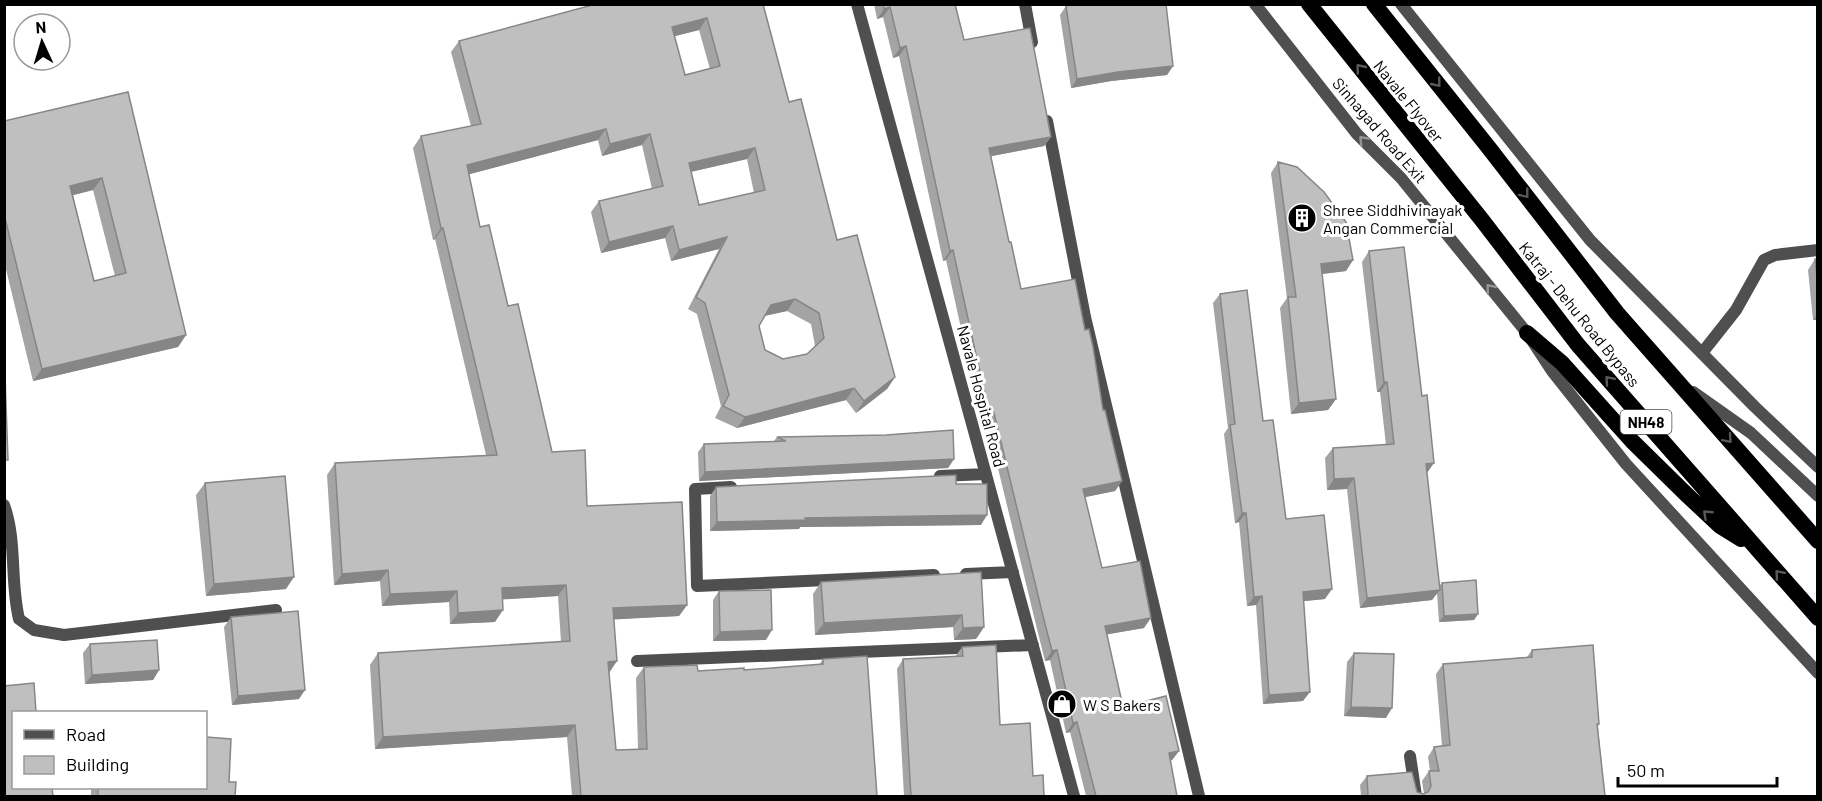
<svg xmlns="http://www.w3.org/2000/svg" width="1822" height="801" viewBox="0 0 1822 801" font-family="Barlow,sans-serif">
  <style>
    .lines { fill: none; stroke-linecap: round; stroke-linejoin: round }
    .minor { stroke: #4f4f4f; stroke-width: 12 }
    .tertiary { stroke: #4f4f4f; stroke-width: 12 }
    .trunk { stroke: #000; stroke-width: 16 }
    .wall { fill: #a4a4a4; fill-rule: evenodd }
    .shaded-wall { fill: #868686 }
    .building { fill: #bfbfbf; stroke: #868686; stroke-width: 1.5; fill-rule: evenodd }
    .oneway { stroke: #595959 }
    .oneway2 { stroke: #959595 }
    .labels { text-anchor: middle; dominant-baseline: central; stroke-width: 6; stroke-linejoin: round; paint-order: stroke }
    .shield { fill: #fff; stroke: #4c4c4c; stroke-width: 1.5 }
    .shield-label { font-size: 15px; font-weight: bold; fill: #000 }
    .street-label { font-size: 16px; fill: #000; stroke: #fff }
    .poi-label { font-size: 16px; fill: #000; stroke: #fff; text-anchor: start }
  </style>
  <rect width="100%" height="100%" fill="#fff"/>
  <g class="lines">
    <!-- minor -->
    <path class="minor" d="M 857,4 L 1074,796
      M 1025,4 L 1032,42
      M 1047,121 L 1085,317 L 1199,796
      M 1702,353 L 1736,310 L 1764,260 L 1775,255 L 1818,250
      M 940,476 L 986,474
      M 731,487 L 695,489 L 697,586 L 934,575
      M 4,505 C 17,541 10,582 19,619 L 34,630 L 64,635 L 276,610
      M 966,574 L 1013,572
      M 637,661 L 1033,645
      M 1410,756 L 1416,796"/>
    <!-- tertiary -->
    <path class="tertiary" d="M 1255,4 L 1357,134 L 1401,178 L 1527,333 L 1552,371 L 1626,464 L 1818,673
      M 1401,4 L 1590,240 L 1755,407 L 1818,467
      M 1693,392 L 1751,433 L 1818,496"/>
    <!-- trunk -->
    <path class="trunk" d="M 1309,4 L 1482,220 L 1578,345 L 1818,618
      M 1374,4 L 1489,148 L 1617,313 L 1818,541
      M 1527,333 L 1562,363 L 1632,441 L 1686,494 L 1720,526 L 1741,539"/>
  </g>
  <!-- wall -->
  <path class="wall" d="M 763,4 L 789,102 L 837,240 L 895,377 L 887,389 L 856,413 L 846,400 L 737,428 L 715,418 L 721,406 L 697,314 L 688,309 L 719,249 L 671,261 L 665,238 L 601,253 L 591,212 L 599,201 L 652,189 L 642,145 L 602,156 L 598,140 L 469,174 L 480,227 L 508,306 L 552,452 L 587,506 L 687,605 L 679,616 L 614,619 L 609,673 L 616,750 L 638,749 L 636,678 L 644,667 L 698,671 L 744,670 L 819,665 L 823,659 L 877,796 L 572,796 L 567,737 L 375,749 L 370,665 L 378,653 L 561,642 L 558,596 L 503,599 L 495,622 L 450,624 L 449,602 L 382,606 L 380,581 L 334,585 L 327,475 L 335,463 L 486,455 L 435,239 L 433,240 L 413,148 L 421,136 L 471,126 L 451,52 L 459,41 ZM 699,30 L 710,69 L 685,75 L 674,36 ZM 747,159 L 754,193 L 699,205 L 691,172 ZM 787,311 L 811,324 L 815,346 L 807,354 L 783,359 L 765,350 L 759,326 L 765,316 Z
    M 874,4 L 955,4 L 964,40 L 1051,137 L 1044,146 L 991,156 L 1009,242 L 1021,289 L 1085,330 L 1103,410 L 1122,481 L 1115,491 L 1085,497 L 1102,568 L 1144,628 L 1107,634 L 1123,707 L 1179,751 L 1172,760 L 1170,761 L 1177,796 L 1086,796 L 1070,732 L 1066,733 L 1050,660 L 1045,661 L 1037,629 L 987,423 L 984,424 L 969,365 L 946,260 L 943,261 L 899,56 L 893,58 L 883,17 L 877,19 Z
    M 1066,6 L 1173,66 L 1167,75 L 1111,81 L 1071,88 L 1060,15 Z
    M 128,92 L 186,335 L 178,347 L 33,381 L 4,261 L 4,121 ZM 93,190 L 115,276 L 94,281 L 73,195 Z
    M 1278,162 L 1353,260 L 1346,271 L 1322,274 L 1336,399 L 1328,410 L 1291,414 L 1280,308 L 1287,298 L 1271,173 Z
    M 1369,251 L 1427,473 L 1439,586 L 1442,583 L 1478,614 L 1474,620 L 1439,622 L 1437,593 L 1432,600 L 1360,608 L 1347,489 L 1327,490 L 1325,458 L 1333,448 L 1386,445 L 1380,392 L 1377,392 L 1362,262 Z
    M 1815,259 L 1818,259 L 1818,324 L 1817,320 L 1813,320 L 1808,270 Z
    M 1220,294 L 1263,421 L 1286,519 L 1325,599 L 1303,601 L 1303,701 L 1263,704 L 1256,605 L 1247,606 L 1239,522 L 1235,523 L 1224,434 L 1228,428 L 1213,303 Z
    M 886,435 L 954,459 L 948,468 L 699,481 L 698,452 L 704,444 L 774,441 L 777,437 Z
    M 205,483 L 286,589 L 206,596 L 196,495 Z
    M 956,484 L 981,525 L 800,527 L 799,529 L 710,531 L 710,496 L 716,487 Z
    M 981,572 L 984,627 L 976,639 L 954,640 L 953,627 L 815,635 L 813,594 L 821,582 Z
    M 719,591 L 766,640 L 713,641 L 713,600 Z
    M 231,617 L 299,699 L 232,705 L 224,627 Z
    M 90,644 L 159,670 L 153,680 L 85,684 L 83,653 Z
    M 962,647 L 1000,725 L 1033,776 L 1044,796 L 904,796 L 897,669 L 903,659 L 955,657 Z
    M 1532,650 L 1599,724 L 1598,727 L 1605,796 L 1361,796 L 1360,785 L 1367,776 L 1424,794 L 1422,781 L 1429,771 L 1430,771 L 1428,757 L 1434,747 L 1442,746 L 1436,674 L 1443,664 L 1527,657 Z
    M 1354,653 L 1386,718 L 1344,716 L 1347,662 Z
    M 229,782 L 235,796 L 91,796 L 91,788 L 206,788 Z"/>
  <!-- shaded-wall -->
  <path class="shaded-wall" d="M 890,7 L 883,17 L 877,19 L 884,9 Z
    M 707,18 L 699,30 L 664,39 L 672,27 Z
    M 906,46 L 899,56 L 893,58 L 900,48 Z
    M 1173,66 L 1167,75 L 1111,81 L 1071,88 L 1077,79 L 1118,72 Z
    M 606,129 L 598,140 L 459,177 L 467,165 Z
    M 650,134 L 642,145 L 602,156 L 610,144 Z
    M 1051,137 L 1044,146 L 982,158 L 989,148 Z
    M 755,148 L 747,159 L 681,174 L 689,163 Z
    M 102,178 L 93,190 L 62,198 L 70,186 Z
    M 673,226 L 665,238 L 601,253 L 609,242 Z
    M 441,228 L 443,228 L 435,239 L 433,240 Z
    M 727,237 L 719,249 L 671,261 L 679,250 Z
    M 953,250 L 946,260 L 943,261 L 950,251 Z
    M 1353,260 L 1346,271 L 1314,275 L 1321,264 Z
    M 795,299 L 787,311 L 763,316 L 771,305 Z
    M 1818,313 L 1818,319 L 1813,320 Z
    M 186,335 L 178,347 L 33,381 L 42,369 Z
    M 895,377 L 887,389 L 856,413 L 864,401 Z
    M 1384,382 L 1387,382 L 1380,392 L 1377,392 Z
    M 854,388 L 846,400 L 737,428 L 745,417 Z
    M 1336,399 L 1328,410 L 1291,414 L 1299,403 Z
    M 994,413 L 987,423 L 984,424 L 990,414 Z
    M 954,459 L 948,468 L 699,481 L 705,472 Z
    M 1434,463 L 1427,473 L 1426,464 Z
    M 1354,478 L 1347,489 L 1327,490 L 1334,479 Z
    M 1122,481 L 1115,491 L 1076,499 L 1083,489 Z
    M 1242,513 L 1246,513 L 1239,522 L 1235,523 Z
    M 987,515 L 981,525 L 800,527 L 799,529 L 710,531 L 717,522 L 805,518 Z
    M 388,570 L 380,581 L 334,585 L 342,574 Z
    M 294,577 L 286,589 L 206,596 L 214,584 Z
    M 566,585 L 558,596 L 494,600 L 502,588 Z
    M 1332,589 L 1325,599 L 1296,602 L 1303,592 Z
    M 1440,590 L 1432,600 L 1360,608 L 1367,598 Z
    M 457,591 L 449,602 L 382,606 L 390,594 Z
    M 1262,596 L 1256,605 L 1247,606 L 1254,597 Z
    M 687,605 L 679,616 L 605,620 L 613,608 Z
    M 503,610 L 495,622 L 450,624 L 458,613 Z
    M 1478,614 L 1474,620 L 1439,622 L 1444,616 Z
    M 962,615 L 953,627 L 815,635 L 824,623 Z
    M 1151,618 L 1144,628 L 1098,636 L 1105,626 Z
    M 984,627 L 976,639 L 954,640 L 963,628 Z
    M 772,630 L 766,640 L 713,641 L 720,632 Z
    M 1057,650 L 1050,660 L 1045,661 L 1052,651 Z
    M 617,661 L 609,673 L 608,662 Z
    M 159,670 L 153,680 L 85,684 L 92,675 Z
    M 305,690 L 299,699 L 232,705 L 238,696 Z
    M 1310,692 L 1303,701 L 1263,704 L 1269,695 Z
    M 1351,707 L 1392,708 L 1386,718 L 1344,716 Z
    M 1077,722 L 1070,732 L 1066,733 L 1073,723 Z
    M 575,725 L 567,737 L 375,749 L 383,737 Z
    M 1179,751 L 1172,760 L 1162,763 L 1169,753 Z"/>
  <!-- building -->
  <path class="building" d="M 596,4 L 763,4 L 789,102 L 801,99 L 837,240 L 857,235 L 895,377 L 864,401 L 854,388 L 745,417 L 723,406 L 729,395 L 705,303 L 696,297 L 727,237 L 679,250 L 673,226 L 609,242 L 599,201 L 663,186 L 650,134 L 610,144 L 606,129 L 467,165 L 480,227 L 489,225 L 508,306 L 518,304 L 552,452 L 585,450 L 587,506 L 682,502 L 687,605 L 613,608 L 617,661 L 608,662 L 616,750 L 647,749 L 644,667 L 697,665 L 698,671 L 744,668 L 744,670 L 823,664 L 823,659 L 867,656 L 877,796 L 581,796 L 575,725 L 383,737 L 378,653 L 570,641 L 566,585 L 502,588 L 503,610 L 458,613 L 457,591 L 390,594 L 388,570 L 342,574 L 335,463 L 497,455 L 443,228 L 441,228 L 421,136 L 481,124 L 459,41 ZM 707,18 L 720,66 L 685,75 L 672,27 ZM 755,148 L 765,190 L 699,205 L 689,163 ZM 795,299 L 819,313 L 824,338 L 807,354 L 783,359 L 765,350 L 759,326 L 771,305 Z
    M 883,4 L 955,4 L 964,40 L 1030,28 L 1051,137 L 989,148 L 1009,242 L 1011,242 L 1021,289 L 1075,279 L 1085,330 L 1089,329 L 1093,347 L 1103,410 L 1105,410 L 1122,481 L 1083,489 L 1102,568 L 1140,561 L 1151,618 L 1105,626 L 1123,707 L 1166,696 L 1179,751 L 1169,753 L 1177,796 L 1096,796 L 1077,722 L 1073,723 L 1057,650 L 1052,651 L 1044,620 L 994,413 L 990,414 L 976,355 L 953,250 L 950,251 L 906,46 L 900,48 L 890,7 L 884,9 Z
    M 1077,4 L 1166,4 L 1173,66 L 1118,72 L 1077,79 L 1066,6 Z
    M 128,92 L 186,335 L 42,369 L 4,214 L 4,121 ZM 102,178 L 126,273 L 94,281 L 70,186 Z
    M 1278,162 L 1297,167 L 1324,192 L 1346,222 L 1353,260 L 1321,264 L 1336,399 L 1299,403 L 1288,297 L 1296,297 Z
    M 1404,247 L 1422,396 L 1427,395 L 1434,463 L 1426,464 L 1440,590 L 1367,598 L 1354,478 L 1334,479 L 1333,448 L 1394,444 L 1387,382 L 1384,382 L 1369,251 Z
    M 1815,259 L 1818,259 L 1818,287 Z
    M 1247,290 L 1263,421 L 1273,420 L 1286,519 L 1324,515 L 1332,589 L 1303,592 L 1310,692 L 1269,695 L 1262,596 L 1254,597 L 1246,513 L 1242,513 L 1230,425 L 1235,424 L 1220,294 Z
    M 4,376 L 5,376 L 8,460 L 4,460 Z
    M 953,430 L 954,459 L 705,472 L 704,444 L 786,441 L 777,437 L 886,435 Z
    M 956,475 L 956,484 L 987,484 L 987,515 L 805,518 L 806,520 L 717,522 L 716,487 Z
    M 285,476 L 294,577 L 214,584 L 205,483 Z
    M 981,572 L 984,627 L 963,628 L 962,615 L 824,623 L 821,582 Z
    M 1476,580 L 1478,614 L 1444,616 L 1442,583 Z
    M 771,590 L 772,630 L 720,632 L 719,591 Z
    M 298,611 L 305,690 L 238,696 L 231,617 Z
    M 157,640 L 159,670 L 92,675 L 90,644 Z
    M 996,645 L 1000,725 L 1030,723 L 1033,776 L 1043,775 L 1044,796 L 911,796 L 903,659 L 963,656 L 962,647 Z
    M 1593,645 L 1599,724 L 1597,724 L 1605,796 L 1368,796 L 1367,776 L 1412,772 L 1417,792 L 1423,794 L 1428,792 L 1431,786 L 1429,771 L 1439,771 L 1434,747 L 1450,745 L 1443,664 L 1532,657 L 1532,650 Z
    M 1354,653 L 1394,654 L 1392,708 L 1351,707 Z
    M 34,683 L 36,712 L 14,712 L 14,788 L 52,788 L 53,796 L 4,796 L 4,686 Z
    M 206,737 L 231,739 L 229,782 L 236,782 L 235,796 L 98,796 L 98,788 L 206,788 Z"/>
  <!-- one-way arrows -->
  <defs><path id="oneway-chevron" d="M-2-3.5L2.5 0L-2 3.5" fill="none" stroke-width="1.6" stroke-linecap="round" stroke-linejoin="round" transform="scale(1.5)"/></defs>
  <g class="oneway">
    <use href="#oneway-chevron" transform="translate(1360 68) rotate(-129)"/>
    <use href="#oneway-chevron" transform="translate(1437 83) rotate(51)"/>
    <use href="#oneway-chevron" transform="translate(1525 194) rotate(52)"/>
    <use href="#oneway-chevron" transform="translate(1609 380) rotate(-131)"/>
    <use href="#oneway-chevron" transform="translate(1728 439) rotate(49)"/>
    <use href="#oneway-chevron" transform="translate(1707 514) rotate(-137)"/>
    <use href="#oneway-chevron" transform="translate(1779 574) rotate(-131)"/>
  </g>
  <g class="oneway2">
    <use href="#oneway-chevron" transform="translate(1363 140) rotate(-134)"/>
    <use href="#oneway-chevron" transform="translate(1490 288) rotate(-129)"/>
  </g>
  <!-- icons -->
  <defs>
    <g id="building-disc" transform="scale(1.5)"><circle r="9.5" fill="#000" stroke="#fff"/><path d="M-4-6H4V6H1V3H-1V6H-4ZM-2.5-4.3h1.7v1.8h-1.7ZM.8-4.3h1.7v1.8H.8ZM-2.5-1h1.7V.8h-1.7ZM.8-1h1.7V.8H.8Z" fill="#fff"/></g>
    <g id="shop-disc" transform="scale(1.5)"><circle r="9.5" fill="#000" stroke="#fff"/><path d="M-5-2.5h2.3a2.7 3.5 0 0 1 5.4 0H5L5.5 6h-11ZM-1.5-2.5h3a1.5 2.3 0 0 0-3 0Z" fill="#fff"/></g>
  </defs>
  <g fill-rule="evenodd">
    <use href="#building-disc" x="1302" y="218"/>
    <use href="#shop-disc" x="1062" y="704"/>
  </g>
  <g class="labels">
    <!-- shield labels -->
    <rect class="shield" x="1620.5" y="410" width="51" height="24" rx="4.5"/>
    <g class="shield-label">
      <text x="1646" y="422">NH48</text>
    </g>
    <!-- street labels -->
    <g class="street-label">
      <text transform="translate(1409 101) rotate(51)">Navale Flyover</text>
      <text transform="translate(1380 130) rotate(49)">Sinhagad Road Exit</text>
      <text transform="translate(1580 314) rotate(51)">Katraj - Dehu Road Bypass</text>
      <text transform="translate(982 396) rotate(75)">Navale Hospital Road</text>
    </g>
    <!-- poi labels -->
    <g class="poi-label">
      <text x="1323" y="209">Shree Siddhivinayak<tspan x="1323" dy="18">Angan Commercial</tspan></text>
      <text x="1083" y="704">W S Bakers</text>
    </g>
  </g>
  <!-- border -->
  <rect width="1822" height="801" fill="none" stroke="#000000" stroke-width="12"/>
  <!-- legend -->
  <rect x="12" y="711" width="195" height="78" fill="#ffffff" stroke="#999999" stroke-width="1.5"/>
  <rect x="24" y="730" width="30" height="9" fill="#4f4f4f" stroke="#999999" stroke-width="1.5"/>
  <text x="66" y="741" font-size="18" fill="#000000">Road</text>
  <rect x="24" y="756" width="30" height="18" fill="#bfbfbf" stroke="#999999" stroke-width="1.5"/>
  <text x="66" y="771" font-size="18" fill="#000000">Building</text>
  <!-- north arrow -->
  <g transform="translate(42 42) rotate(356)"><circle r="28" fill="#ffffff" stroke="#999999" stroke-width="1.5"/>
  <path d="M0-4.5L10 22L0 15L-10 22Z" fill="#000000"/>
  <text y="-9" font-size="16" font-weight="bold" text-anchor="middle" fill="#000000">N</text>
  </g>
  <!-- scale -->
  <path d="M1618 777v9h159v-9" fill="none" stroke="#000000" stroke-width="3"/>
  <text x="1627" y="777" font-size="18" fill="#000000" stroke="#ffffff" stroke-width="4.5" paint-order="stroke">50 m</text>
</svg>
